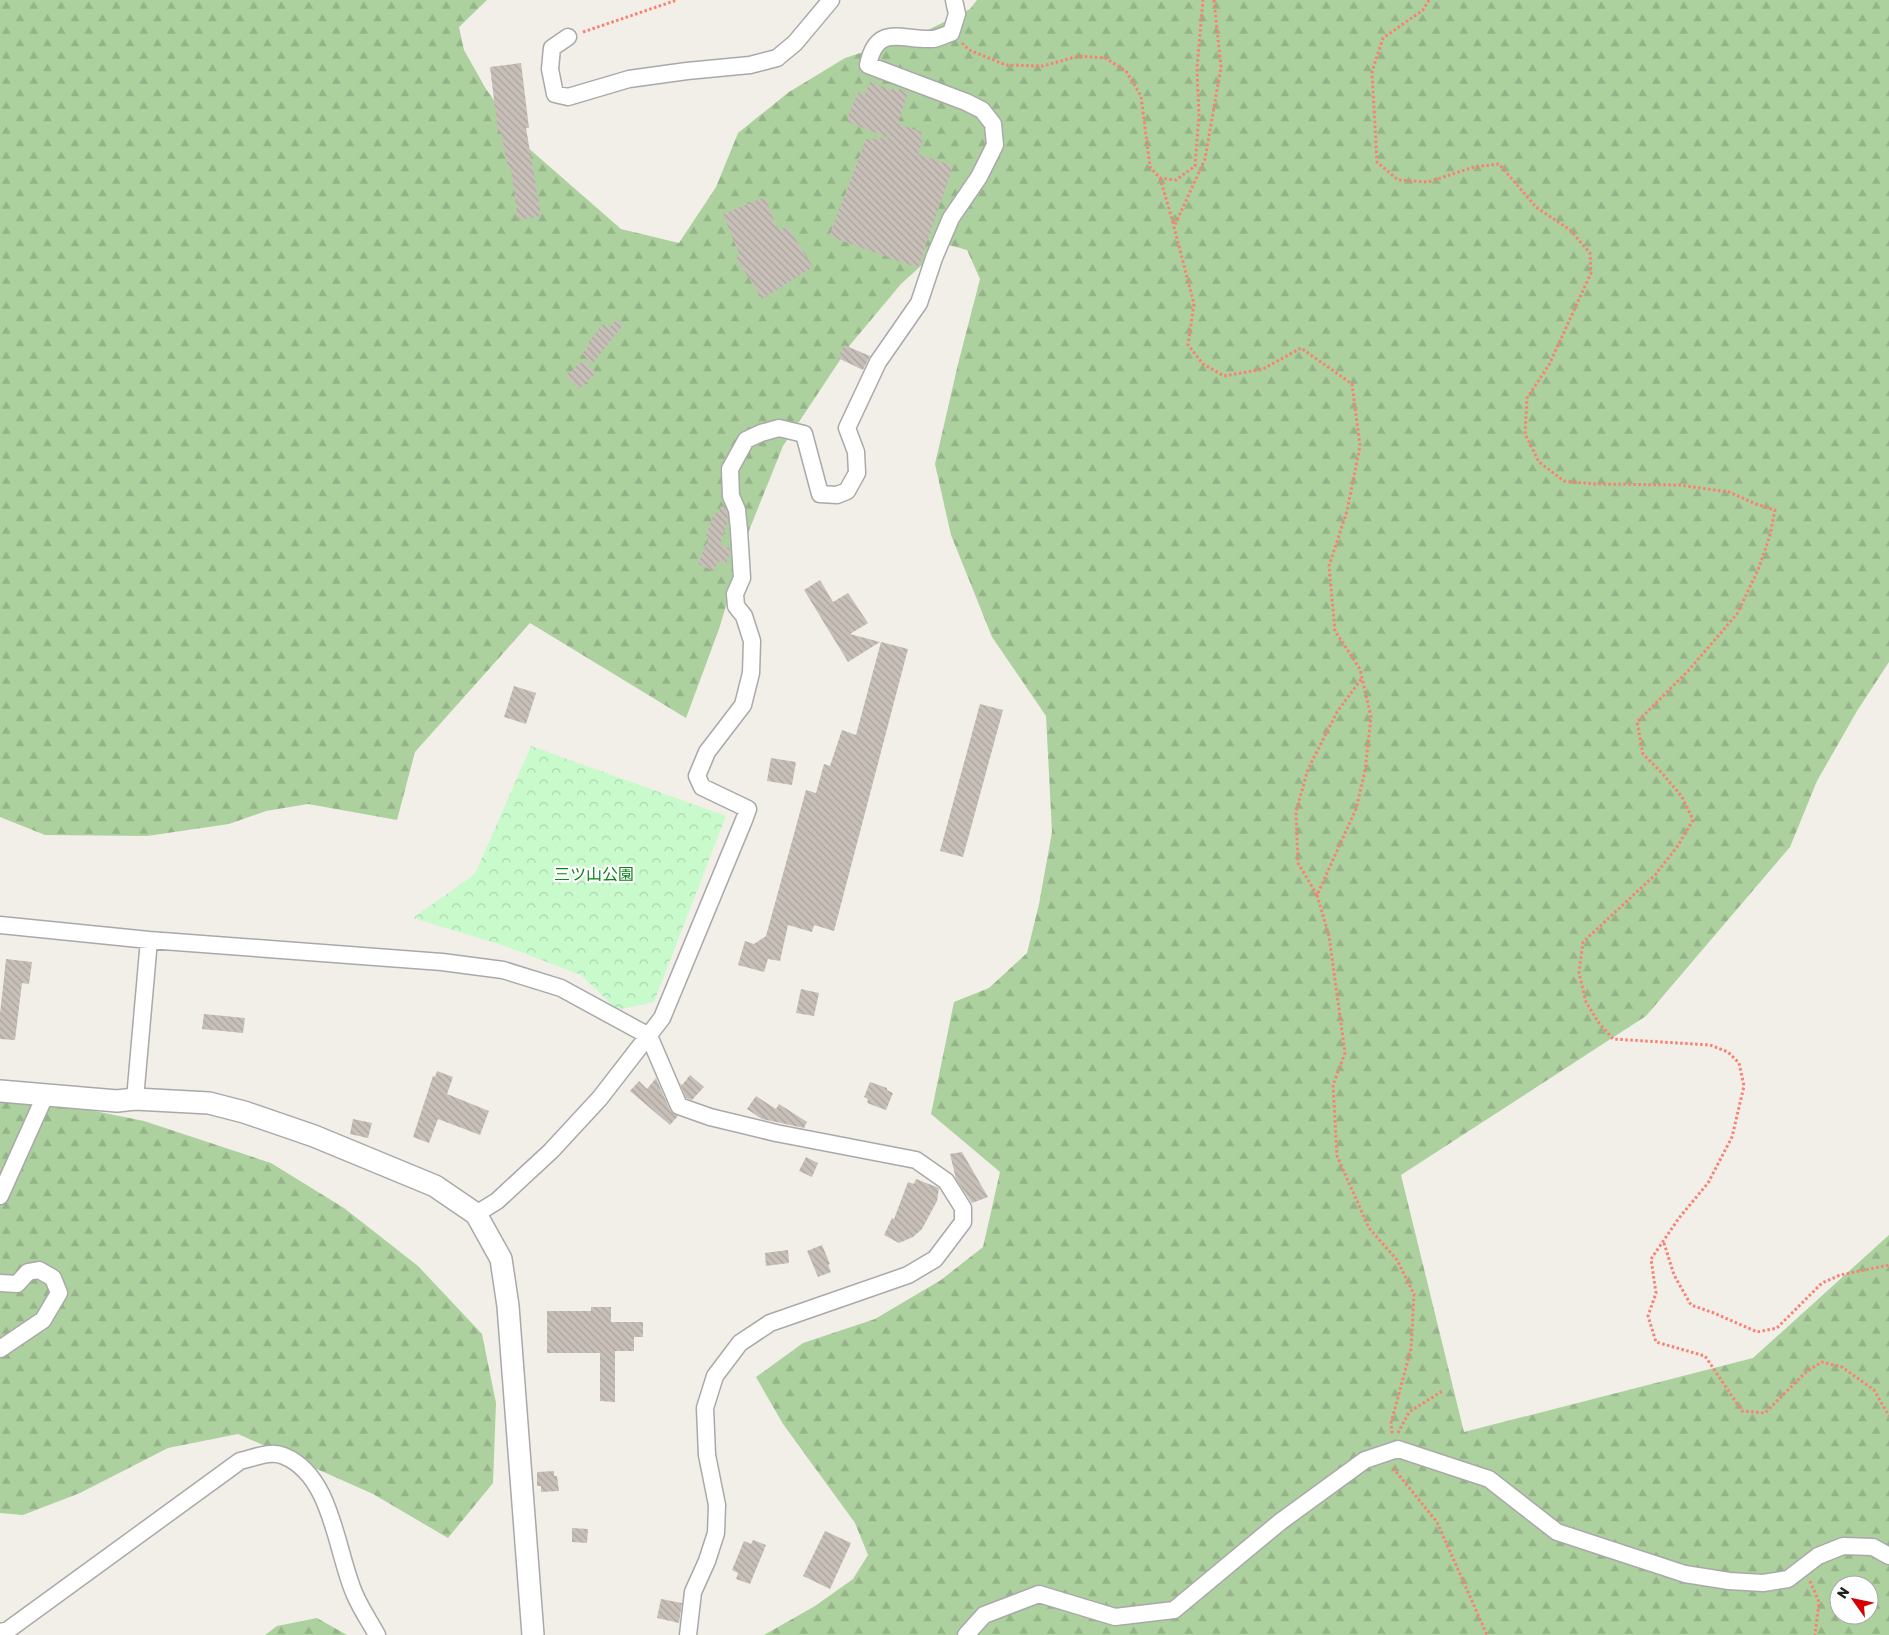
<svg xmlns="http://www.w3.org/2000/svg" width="1889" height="1635" viewBox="0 0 1889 1635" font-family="Rubik,'Noto Sans JP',sans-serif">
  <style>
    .forest { fill: url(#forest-firs); fill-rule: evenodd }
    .park { fill: url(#park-crowns) }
    .building { fill: url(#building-back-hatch) }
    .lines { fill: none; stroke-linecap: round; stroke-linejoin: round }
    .minor-casing { stroke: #a9a9a9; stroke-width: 19 }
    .tertiary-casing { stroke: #a9a9a9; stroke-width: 24 }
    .path { stroke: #fa8072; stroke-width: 3; stroke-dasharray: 2.5 2.5; stroke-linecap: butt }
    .minor { stroke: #fff; stroke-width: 16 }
    .tertiary { stroke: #fff; stroke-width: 21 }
    .labels { text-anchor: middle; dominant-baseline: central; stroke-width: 4.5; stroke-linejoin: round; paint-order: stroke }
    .park-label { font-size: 16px; fill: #0c8416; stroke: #fff }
  </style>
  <defs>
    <pattern id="forest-firs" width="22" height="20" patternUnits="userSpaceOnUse" patternTransform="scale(1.25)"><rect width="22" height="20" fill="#add19e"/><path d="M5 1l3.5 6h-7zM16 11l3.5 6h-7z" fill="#95b388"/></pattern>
    <pattern id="park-crowns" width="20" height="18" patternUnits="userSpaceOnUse" patternTransform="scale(1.25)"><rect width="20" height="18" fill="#c8facc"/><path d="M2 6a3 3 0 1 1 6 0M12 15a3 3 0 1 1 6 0" fill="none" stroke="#acd6af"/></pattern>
    <pattern id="building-back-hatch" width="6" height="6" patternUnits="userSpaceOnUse" patternTransform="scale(1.25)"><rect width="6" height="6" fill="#c7bfb8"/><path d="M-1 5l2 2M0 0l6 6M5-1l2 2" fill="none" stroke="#aba49e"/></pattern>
  </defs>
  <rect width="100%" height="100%" fill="#f2efe9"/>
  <!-- forest -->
  <path class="forest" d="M 0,0 L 487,0 L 459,27 L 464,50 L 486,89 L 526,146 L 621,229 L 679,243 L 716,187 L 738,133 L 789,92 L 845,58 L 924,32 L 970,9 L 977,0 L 1889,0 L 1889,662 L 1857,711 L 1817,781 L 1790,847 L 1646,1016 L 1401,1175 L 1464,1432 L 1753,1358 L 1889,1235 L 1889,1635 L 764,1635 L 815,1606 L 853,1579 L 868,1555 L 855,1523 L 783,1424 L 756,1377 L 803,1343 L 875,1319 L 941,1280 L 983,1247 L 1000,1172 L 931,1114 L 954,1002 L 989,988 L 1027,953 L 1039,904 L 1052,832 L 1046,716 L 992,637 L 951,535 L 935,464 L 958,364 L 980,279 L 967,250 L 945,244 L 901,284 L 850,345 L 783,446 L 748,533 L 719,629 L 686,718 L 530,623 L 415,752 L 397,820 L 308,804 L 266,811 L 229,824 L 147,836 L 45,835 L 0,817 ZM 1839,1585 L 1869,1585 L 1869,1615 L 1839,1615 Z
    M 0,1092 L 144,1121 L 271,1163 L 344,1208 L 418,1266 L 482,1334 L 496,1403 L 493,1483 L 448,1538 L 373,1494 L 238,1434 L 168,1448 L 80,1493 L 23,1515 L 0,1513 Z
    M 317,1618 L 347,1635 L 265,1635 L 277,1626 Z"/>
  <!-- park -->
  <path class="park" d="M 531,746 L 726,816 L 654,1002 L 617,1010 L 581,975 L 502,945 L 413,918 L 475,874 Z"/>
  <!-- building -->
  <path class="building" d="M 521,63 L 529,128 L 526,128 L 541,216 L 518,220 L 511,168 L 508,168 L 501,132 L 498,132 L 490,67 Z
    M 870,82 L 892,90 L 893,88 L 908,93 L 898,124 L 922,132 L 920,139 L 923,140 L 918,154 L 953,166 L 918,268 L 829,236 L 866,139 L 889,138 L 848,122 L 848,116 L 858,92 L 865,94 Z
    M 765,197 L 778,231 L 787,226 L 813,267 L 762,299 L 736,258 L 740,256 L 723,214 Z
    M 617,320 L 623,325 L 592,364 L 582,353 L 590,345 L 588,343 L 603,324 L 608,328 Z
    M 844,345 L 870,356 L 863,370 L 838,358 Z
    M 583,360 L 596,373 L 579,389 L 566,376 Z
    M 721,506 L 725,507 L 727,513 L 728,521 L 720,544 L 730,549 L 730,552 L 726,564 L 718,561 L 714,571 L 698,564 L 709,537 L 706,536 L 714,513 L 718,514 Z
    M 820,580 L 833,602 L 848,593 L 868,623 L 850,634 L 880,642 L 848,662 L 804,590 Z
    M 881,642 L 908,649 L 834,931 L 814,925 L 812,932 L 788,925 L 780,961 L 768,959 L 764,972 L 738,965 L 745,941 L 754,944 L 766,936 L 806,790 L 816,793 L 824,764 L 830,766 L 842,730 L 856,735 Z
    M 514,686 L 536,693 L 526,724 L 504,717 Z
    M 980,704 L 1003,710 L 963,857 L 940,851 Z
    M 771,758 L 796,762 L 792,785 L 767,781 Z
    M 6,959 L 32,962 L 29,984 L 22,983 L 15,1040 L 0,1039 L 0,1014 Z
    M 801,989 L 819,993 L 814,1016 L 796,1013 Z
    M 204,1014 L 245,1018 L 243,1033 L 202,1029 Z
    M 437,1071 L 453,1077 L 447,1094 L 489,1111 L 480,1135 L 438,1119 L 429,1143 L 413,1137 L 433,1076 L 435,1077 Z
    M 690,1075 L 704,1087 L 692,1100 L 686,1098 L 680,1083 L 682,1085 Z
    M 656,1078 L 670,1110 L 678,1116 L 670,1125 L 630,1091 L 639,1081 L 647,1089 Z
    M 870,1082 L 887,1088 L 887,1090 L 893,1093 L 886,1110 L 867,1103 L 868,1099 L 864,1097 Z
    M 756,1096 L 776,1109 L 779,1104 L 807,1122 L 804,1128 L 762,1119 L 747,1109 Z
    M 353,1119 L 372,1123 L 368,1138 L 350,1134 Z
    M 962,1152 L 988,1197 L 972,1203 L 956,1179 L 950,1154 Z
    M 806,1157 L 818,1163 L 812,1177 L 799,1171 Z
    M 916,1179 L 939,1188 L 937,1201 L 922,1229 L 913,1237 L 899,1243 L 884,1235 L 892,1218 L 894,1219 L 908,1182 L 914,1184 Z
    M 822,1245 L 830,1264 L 828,1265 L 831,1272 L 818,1277 L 807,1251 Z
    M 788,1250 L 789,1263 L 766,1266 L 765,1253 Z
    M 591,1307 L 611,1307 L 611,1322 L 643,1322 L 643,1337 L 634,1337 L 634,1351 L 615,1351 L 615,1402 L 600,1401 L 600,1353 L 547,1353 L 547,1311 L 591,1311 Z
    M 554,1471 L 554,1476 L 557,1476 L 559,1491 L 541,1492 L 541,1486 L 537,1486 L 537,1472 Z
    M 572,1528 L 588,1529 L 587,1543 L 572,1542 Z
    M 825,1531 L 851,1543 L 830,1589 L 803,1576 Z
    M 753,1540 L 766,1545 L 750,1584 L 736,1579 L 738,1573 L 732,1570 L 744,1541 L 751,1544 Z
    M 661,1599 L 682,1603 L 679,1623 L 657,1618 Z"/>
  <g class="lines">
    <!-- minor casing -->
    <g class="minor-casing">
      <path id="minor" d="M 568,37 L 552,48 L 550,69 L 555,94 L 568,97 L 629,79 L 687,71 L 750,65 L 777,58 L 795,43 L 831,0
        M 0,925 L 149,940 L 442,962 L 503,970 L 561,988 L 649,1036 L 679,1106 L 710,1117 L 776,1133 L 916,1160 L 946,1181 L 963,1208 L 963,1222 L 935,1259 L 908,1275 L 770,1323 L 740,1343 L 715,1376 L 705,1408 L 707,1455 L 717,1505 L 716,1533 L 707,1561 L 693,1592 L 688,1635
        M 135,1099 L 149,940
        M 0,1196 L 45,1096
        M 476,1214 L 497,1201 L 551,1151 L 600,1098 L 662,1018 L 744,820 L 748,809 L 702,787 L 697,776 L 707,752 L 743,705 L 751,673 L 752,641 L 744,616 L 736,606 L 735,594 L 742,578 L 739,530 L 737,510 L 731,496 L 730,469 L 746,440 L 761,433 L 779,428 L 804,434 L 820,494 L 837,495 L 847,491 L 857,473 L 856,452 L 847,428 L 878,362 L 919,303 L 934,258 L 951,218 L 979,177 L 995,145 L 993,124 L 982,110 L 966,102 L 868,65 C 877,22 903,41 933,39 C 939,38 945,35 951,33 L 957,14 L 954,0
        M 0,1283 L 17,1284 L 28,1272 L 39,1270 L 53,1278 L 59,1293 L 43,1320 L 0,1349
        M 0,1632 L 8,1630 L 240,1461 C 254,1458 270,1450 284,1456 C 333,1476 336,1553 355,1595 C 361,1609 370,1622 377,1635
        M 966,1635 L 984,1615 L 1039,1594 L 1115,1617 L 1174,1610 L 1280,1522 L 1365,1460 L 1398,1449 L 1489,1479 L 1557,1532 L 1685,1574 L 1729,1581 L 1763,1583 L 1788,1579 L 1818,1556 L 1843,1546 L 1873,1547 L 1889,1556"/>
    </g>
    <!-- tertiary casing -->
    <g class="tertiary-casing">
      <path id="tertiary" d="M 0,1091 L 117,1101 L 135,1099 L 209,1103 L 244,1112 L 314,1136 L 435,1186 L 476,1214 L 501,1259 L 508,1306 L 533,1635"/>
    </g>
    <!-- path -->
    <path class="path" d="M 1214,0 L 1221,67 L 1205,159 L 1174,227 L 1194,304 L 1188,345 L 1203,364 L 1224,376 L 1263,369 L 1301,348 L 1352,384 L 1360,446 L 1347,511 L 1329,566 L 1335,631 L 1360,669 L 1371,717 L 1365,771 L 1356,809 L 1317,895 L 1329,936 L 1345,1053 L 1333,1085 L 1337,1156 L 1369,1228 L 1397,1260 L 1414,1294 L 1411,1349 L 1391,1423 L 1392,1434
      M 1429,0 L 1423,10 L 1383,38 L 1372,72 L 1377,162 L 1398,180 L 1428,182 L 1474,167 L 1499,164 L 1536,207 L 1570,230 L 1590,253 L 1591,273 L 1549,365 L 1527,398 L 1525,434 L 1539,462 L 1564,481 L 1595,484 L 1679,485 L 1729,492 L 1756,504 L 1775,510 L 1770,535 L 1758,570 L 1737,614 L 1688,671 L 1637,722 L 1643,754 L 1662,773 L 1682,797 L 1693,820 L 1677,847 L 1655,875 L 1583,942 L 1579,973 L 1586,1002 L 1599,1023 L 1613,1039 L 1710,1045 L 1728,1052 L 1739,1063 L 1744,1086 L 1732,1137 L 1708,1183 L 1679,1218 L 1651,1259 L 1656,1293 L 1648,1316 L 1656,1342 L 1705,1356 L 1742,1411 L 1765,1413 L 1807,1371 L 1822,1362 L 1842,1367 L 1874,1390 L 1889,1416
      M 583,32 L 677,0
      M 962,43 L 969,50 L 1006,65 L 1043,66 L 1079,56 L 1105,58 L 1126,71 L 1141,96 L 1150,167 L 1160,178 L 1176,180 L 1195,166 L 1199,115 L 1197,68 L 1203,0
      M 1160,178 L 1174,226
      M 1317,895 L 1298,863 L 1296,812 L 1308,769 L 1337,712 L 1362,678
      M 1664,1243 L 1674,1275 L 1691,1305 L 1714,1313 L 1757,1332 L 1777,1328 L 1822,1283 L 1840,1275 L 1889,1265
      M 1398,1433 L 1409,1412 L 1444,1390
      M 1393,1468 L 1437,1522 L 1487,1635
      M 1810,1581 L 1819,1602 L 1815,1635"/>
    <!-- minor -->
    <use href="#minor" class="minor"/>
    <!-- tertiary -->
    <use href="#tertiary" class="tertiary"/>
  </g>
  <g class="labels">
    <!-- park labels -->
    <g class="park-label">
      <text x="594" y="874">三ツ山公園</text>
    </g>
  </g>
  <!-- north arrow -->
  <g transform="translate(1854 1600) rotate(303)"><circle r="24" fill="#ffffff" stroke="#a7a7a7"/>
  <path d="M0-4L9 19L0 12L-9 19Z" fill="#d40000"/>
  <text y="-8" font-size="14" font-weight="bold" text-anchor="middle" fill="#222222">N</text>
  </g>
</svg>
